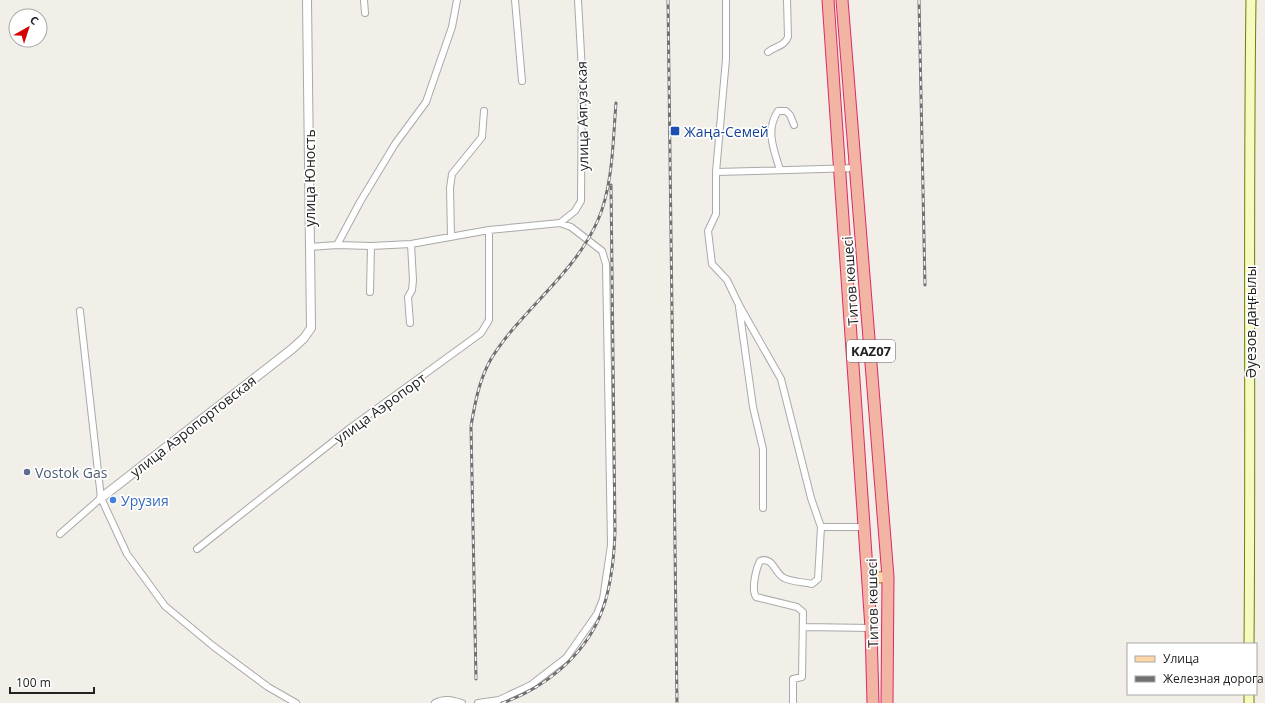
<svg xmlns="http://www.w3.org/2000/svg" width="1265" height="703" viewBox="0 0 1265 703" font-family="'Open Sans',sans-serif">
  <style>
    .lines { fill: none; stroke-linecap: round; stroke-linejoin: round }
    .minor-casing { stroke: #a9a9a9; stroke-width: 8 }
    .tertiary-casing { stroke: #a9a9a9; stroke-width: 10 }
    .secondary-casing { stroke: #707d05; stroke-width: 11 }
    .primary-casing { stroke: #a06b00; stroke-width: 12 }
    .trunk-casing { stroke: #dc2a67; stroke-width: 13 }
    .minor { stroke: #fff; stroke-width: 6 }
    .tertiary { stroke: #fff; stroke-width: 8 }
    .secondary { stroke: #f7fabf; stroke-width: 9 }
    .primary { stroke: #fcd6a4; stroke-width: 10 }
    .trunk { stroke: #f2b4a3; stroke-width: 11 }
    .rail-casing { stroke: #707070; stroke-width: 3 }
    .rail { stroke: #fff; stroke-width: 1.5; stroke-dasharray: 4.5; stroke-linecap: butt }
    .transit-dot { fill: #1a4fb4; stroke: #fff; stroke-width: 1.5 }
    .service-dot { fill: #5c6f8a; stroke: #fff; stroke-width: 1.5 }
    .shop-dot { fill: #3f7fe0; stroke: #fff; stroke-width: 1.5 }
    .labels { text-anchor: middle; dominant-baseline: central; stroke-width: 3.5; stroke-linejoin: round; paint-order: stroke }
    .shield { fill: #fff; stroke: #646464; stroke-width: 1 }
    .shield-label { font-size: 13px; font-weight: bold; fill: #222 }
    .street-label { font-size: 14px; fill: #222; stroke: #fff }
    .transit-label { font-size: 14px; fill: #164399; stroke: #fff; text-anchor: start }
    .service-label { font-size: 14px; fill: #4e5e75; stroke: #fff; text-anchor: start }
    .shop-label { font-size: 14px; fill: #366cbe; stroke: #fff; text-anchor: start }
  </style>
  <rect width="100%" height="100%" fill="#f2efe9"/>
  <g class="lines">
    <!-- minor casing -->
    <g class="minor-casing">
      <path id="minor" d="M 364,0 L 365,13
        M 515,0 L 522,81
        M 726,0 L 726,59 L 716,172 L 716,214 L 708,231 L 712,264 L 727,280 L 739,305 L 781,379 L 811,498 L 821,527 L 818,579 L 812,584 C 804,582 792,582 784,578 C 775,574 773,556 760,561 C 756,569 751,589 756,597 L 797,607 L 803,612 L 802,677 L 793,679 L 793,703
        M 768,52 C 775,46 784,47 788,37 L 787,0
        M 780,170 C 774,150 765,130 778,111 L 786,111 L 790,115 L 794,125
        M 716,172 L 857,168
        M 560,223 L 575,211 L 581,201 L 582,71 L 578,0
        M 451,237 L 450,188 L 452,174 L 482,137 L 484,111
        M 337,245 L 360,202 L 395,144 L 426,102 L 452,27 L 457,0
        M 309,247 L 337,245 L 371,246 L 411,244 L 489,230 L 560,223 L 571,227 L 602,251 L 606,264 L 611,545 L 603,599 L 597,614 L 566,658 L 531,685 L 499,700 L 478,703
        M 370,292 L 371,246
        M 739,307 L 753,407 L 763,449 L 763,508
        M 80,311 L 101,498 L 127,554 L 165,606 L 213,646 L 268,687 L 296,703
        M 410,323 L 408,297 L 412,290 L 413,280 L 411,244
        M 821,527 L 864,527
        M 60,534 L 101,498
        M 197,549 L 349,429 L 481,333 L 489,320 L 489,230
        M 804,627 L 871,628
        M 435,703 C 444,698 452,700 462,703"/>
    </g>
    <!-- tertiary casing -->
    <g class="tertiary-casing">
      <path id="tertiary" d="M 101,498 L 292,349 L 304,338 L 311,328 L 307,0"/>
    </g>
    <!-- secondary casing -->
    <g class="secondary-casing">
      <path id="secondary" d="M 1249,644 C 1251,429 1248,215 1251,0
        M 1249,703 L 1249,694"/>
    </g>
    <!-- primary casing -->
    <g class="primary-casing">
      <path id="primary" d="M 868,578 L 888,577"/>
    </g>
    <!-- trunk casing -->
    <g class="trunk-casing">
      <path id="trunk" d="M 828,0 L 871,628 L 873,703
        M 842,0 L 888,577 L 887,703"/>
    </g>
    <!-- minor -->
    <use href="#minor" class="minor"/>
    <!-- tertiary -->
    <use href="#tertiary" class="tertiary"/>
    <!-- secondary -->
    <use href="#secondary" class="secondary"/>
    <!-- primary -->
    <use href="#primary" class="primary"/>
    <!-- trunk -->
    <use href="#trunk" class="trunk"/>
    <!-- rail casing -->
    <g class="rail-casing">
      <path id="rail" d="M 668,0 L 677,703
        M 919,0 L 925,285
        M 476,679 L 471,426 C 475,403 479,380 491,359 C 522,309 574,275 598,220 C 613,186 613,139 616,103
        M 502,703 C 543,689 583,657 600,616 C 611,590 614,560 615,532 L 611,185"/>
    </g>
    <!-- rail -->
    <use href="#rail" class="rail"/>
  </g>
  <!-- markers -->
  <rect class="transit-dot" x="670" y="126" width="10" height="10" rx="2"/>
  <circle class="service-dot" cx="27" cy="472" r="4"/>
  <circle class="shop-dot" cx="113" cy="500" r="4"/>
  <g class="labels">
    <!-- shield labels -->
    <rect class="shield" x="847" y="340" width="48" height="22" rx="3"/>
    <g class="shield-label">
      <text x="871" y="351">KAZ07</text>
    </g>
    <!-- street labels -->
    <g class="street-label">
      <text transform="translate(582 116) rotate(-91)">улица Аягузская</text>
      <text transform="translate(309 178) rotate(-90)">улица Юность</text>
      <text transform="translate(850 281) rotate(-94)">Титов көшесі</text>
      <text transform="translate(1250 322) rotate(-90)">Әуезов даңғылы</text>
      <text transform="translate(380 408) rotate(-36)">улица Аэропорт</text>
      <text transform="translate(193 426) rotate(-38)">улица Аэропортовская</text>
      <text transform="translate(872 603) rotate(-91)">Титов көшесі</text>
    </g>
    <!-- transit labels -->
    <g class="transit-label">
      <text x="684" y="131">Жаңа-Семей</text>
    </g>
    <!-- service labels -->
    <g class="service-label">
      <text x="35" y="472">Vostok Gas</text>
    </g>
    <!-- shop labels -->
    <g class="shop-label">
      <text x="121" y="500">Урузия</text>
    </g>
  </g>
  <!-- legend -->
  <rect x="1127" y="643" width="130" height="52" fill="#ffffff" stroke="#a7a7a7"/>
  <rect x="1135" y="656" width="20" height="6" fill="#fcd6a4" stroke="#a7a7a7"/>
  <text x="1163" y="663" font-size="12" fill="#222222">Улица</text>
  <rect x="1135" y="676" width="20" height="6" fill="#707070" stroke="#a7a7a7"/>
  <text x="1163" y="683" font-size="12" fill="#222222">Железная дорога</text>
  <!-- north arrow -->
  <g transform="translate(28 28) rotate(39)"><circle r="19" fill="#ffffff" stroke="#a7a7a7"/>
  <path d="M0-3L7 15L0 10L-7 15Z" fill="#d40000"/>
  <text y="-6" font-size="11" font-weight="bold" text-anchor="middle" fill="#222222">С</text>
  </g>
  <!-- scale -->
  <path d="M10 687v6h84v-6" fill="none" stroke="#222222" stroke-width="2"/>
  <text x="16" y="687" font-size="12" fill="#222222" stroke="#ffffff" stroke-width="3" paint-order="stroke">100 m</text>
</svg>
